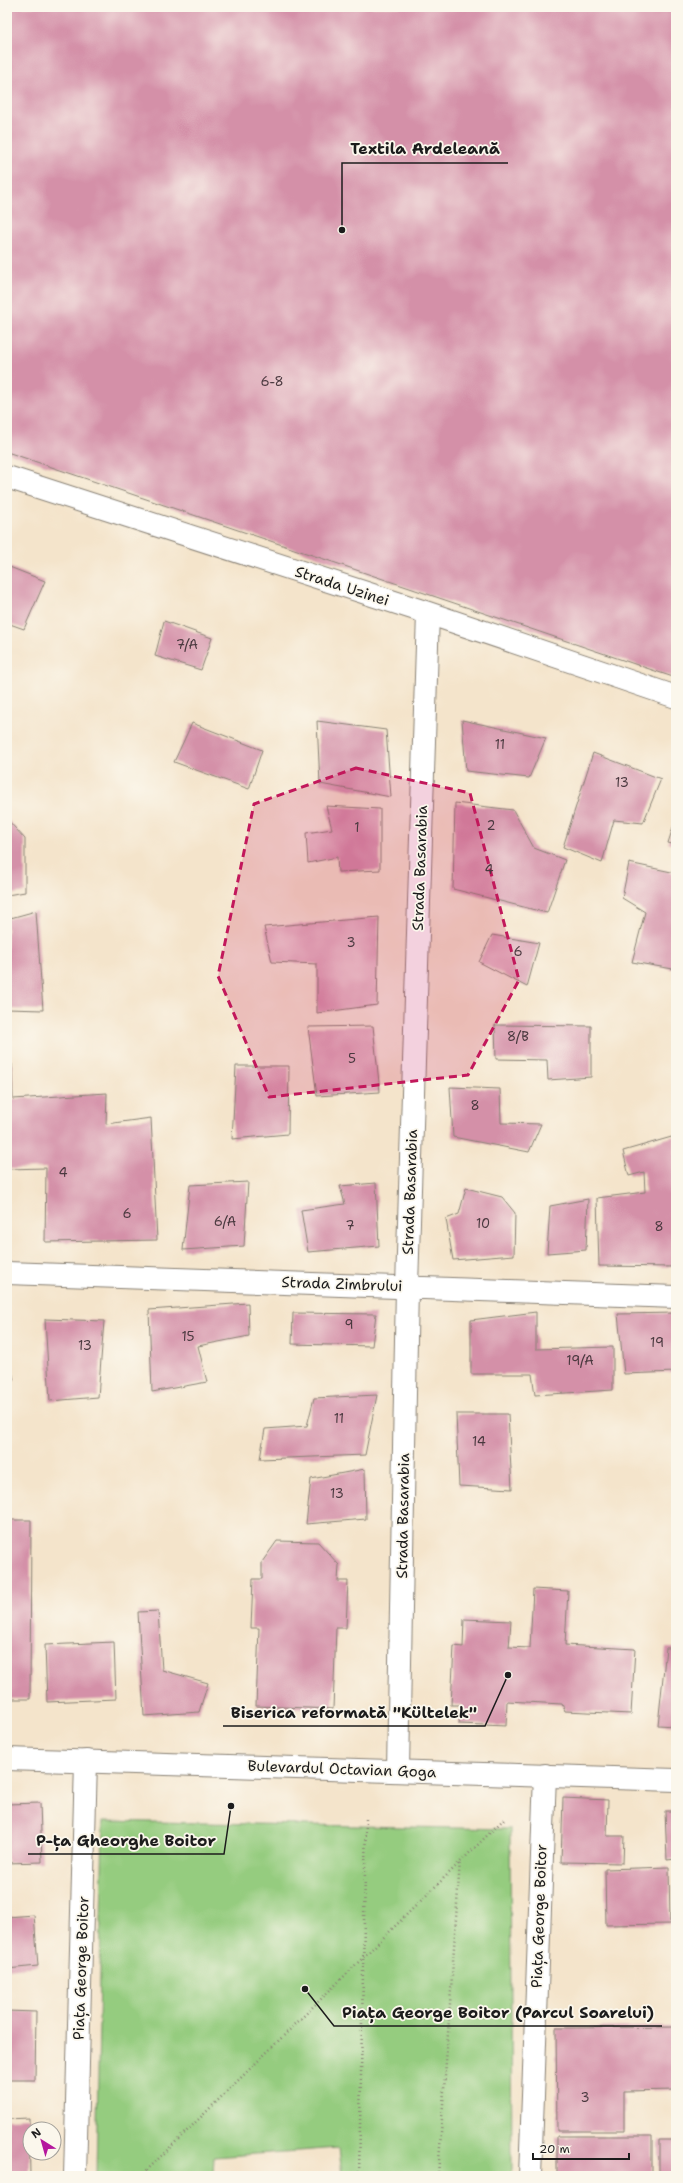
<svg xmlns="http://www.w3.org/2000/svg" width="683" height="2183" viewBox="0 0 683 2183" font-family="'Shantell Sans',sans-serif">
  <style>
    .green { fill: #95cc7f; stroke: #58744e }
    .building { fill: #d490a8 }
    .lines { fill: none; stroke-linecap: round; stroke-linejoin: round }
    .minor-casing { stroke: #888074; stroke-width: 24 }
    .major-casing { stroke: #888074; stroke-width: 24 }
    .path { stroke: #888074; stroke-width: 2.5; stroke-dasharray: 1 3; stroke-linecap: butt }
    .minor { stroke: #fff; stroke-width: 22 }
    .major { stroke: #fff; stroke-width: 22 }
    .marked { fill: #c2185b; fill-opacity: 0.2; stroke: #c2185b; stroke-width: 3; stroke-dasharray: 8 5; stroke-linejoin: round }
    .labels { text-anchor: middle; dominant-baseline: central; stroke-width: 3.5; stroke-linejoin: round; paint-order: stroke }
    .number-label { font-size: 13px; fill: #4a393f }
    .street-label { font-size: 15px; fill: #1c1c1c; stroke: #fbf7ec }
    .leader { fill: none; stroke: #1c1c1c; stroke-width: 1.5 }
    .callout-dot { fill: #1c1c1c; stroke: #fbf7ec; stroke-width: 1.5 }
    .callout-label { font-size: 16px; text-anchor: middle; font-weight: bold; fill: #1c1c1c; stroke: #fbf7ec; stroke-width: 3.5; stroke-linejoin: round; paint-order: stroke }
  </style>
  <rect width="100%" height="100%" fill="#fbf7ec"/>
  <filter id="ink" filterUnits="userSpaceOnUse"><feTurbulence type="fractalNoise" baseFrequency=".025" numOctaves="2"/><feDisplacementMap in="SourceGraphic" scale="8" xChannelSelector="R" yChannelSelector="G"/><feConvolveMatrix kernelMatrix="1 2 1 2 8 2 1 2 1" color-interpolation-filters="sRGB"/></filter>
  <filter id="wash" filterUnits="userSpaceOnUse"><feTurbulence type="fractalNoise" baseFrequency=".012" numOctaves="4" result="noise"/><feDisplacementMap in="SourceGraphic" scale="16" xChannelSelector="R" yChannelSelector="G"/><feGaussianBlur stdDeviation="0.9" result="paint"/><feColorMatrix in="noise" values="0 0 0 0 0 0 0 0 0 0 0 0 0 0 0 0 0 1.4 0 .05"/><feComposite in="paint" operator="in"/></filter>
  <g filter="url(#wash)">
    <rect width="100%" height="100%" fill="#f4e4cb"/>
    <!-- green -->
    <path class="green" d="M 103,1821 L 510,1829 L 512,2176 L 342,2176 L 339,2148 L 214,2157 L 213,2176 L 96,2176 Z"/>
    <g id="blocks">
      <!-- building -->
      <path class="building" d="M 7,7 L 676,7 L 676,678 L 7,452 Z
        M 7,566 L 45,581 L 24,629 L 7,623 Z
        M 164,621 L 212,638 L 201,670 L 155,656 Z
        M 462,720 L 546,738 L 529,778 L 466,771 Z
        M 317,721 L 386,730 L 391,797 L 320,784 Z
        M 192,723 L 262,750 L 249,789 L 174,762 Z
        M 593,753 L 661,779 L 643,823 L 614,820 L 602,863 L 563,847 Z
        M 455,803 L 513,810 L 534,848 L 565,860 L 547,913 L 453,889 Z
        M 326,806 L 380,809 L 380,870 L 338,872 L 337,857 L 308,863 L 306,833 L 332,829 Z
        M 676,818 L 676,845 L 668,843 Z
        M 7,819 L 25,839 L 25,892 L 7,895 Z
        M 629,863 L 676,873 L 676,960 L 673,969 L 632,962 L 645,912 L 622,898 Z
        M 36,911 L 43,1010 L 7,1009 L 7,919 Z
        M 379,917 L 377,1005 L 317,1013 L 317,964 L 272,962 L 264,927 Z
        M 492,935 L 539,943 L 527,987 L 479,962 Z
        M 495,1025 L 591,1026 L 591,1077 L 548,1080 L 547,1060 L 496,1059 Z
        M 373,1026 L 380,1092 L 317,1096 L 308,1027 Z
        M 12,1064 L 13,1099 L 107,1093 L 106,1124 L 151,1118 L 157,1240 L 45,1242 L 46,1168 L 7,1169 L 7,1065 Z
        M 236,1066 L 289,1066 L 288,1134 L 232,1139 Z
        M 450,1087 L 500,1089 L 501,1123 L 541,1124 L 529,1152 L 453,1137 Z
        M 675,1136 L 676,1267 L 599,1266 L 597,1198 L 645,1192 L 644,1172 L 629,1176 L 623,1151 Z
        M 248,1182 L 244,1246 L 183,1250 L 190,1185 Z
        M 376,1183 L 379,1246 L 308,1252 L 301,1210 L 345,1204 L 340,1186 Z
        M 466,1188 L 502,1197 L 515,1213 L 514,1255 L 453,1260 L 446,1219 L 459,1214 Z
        M 588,1199 L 586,1250 L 547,1253 L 550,1206 Z
        M 248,1303 L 249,1336 L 198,1346 L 207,1382 L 152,1392 L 149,1310 Z
        M 536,1312 L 536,1349 L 613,1347 L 613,1390 L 535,1395 L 532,1374 L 471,1374 L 471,1320 Z
        M 293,1313 L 376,1314 L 372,1346 L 292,1344 Z
        M 676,1313 L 676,1372 L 624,1374 L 618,1314 Z
        M 45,1319 L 104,1321 L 98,1397 L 50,1401 Z
        M 7,1351 L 14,1380 L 7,1381 Z
        M 377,1395 L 365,1455 L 260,1459 L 265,1429 L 307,1426 L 314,1398 Z
        M 456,1414 L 508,1414 L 512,1489 L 459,1486 Z
        M 365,1469 L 366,1519 L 306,1524 L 311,1479 Z
        M 7,1520 L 31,1520 L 30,1699 L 7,1699 Z
        M 277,1541 L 318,1542 L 339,1565 L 338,1581 L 348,1581 L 346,1628 L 336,1628 L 333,1709 L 256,1706 L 259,1628 L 251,1628 L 253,1579 L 262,1579 L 262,1562 Z
        M 533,1589 L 568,1591 L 565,1645 L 635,1649 L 631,1714 L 565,1711 L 562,1704 L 507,1701 L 506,1726 L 459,1724 L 461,1705 L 451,1705 L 454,1646 L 463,1647 L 464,1619 L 511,1621 L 509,1647 L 530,1648 Z
        M 158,1611 L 162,1670 L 208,1683 L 199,1712 L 144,1716 L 138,1612 Z
        M 114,1642 L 116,1699 L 47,1702 L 45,1645 Z
        M 666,1648 L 676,1648 L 676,1726 L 658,1725 Z
        M 563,1798 L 608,1800 L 607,1836 L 624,1836 L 623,1863 L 561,1862 Z
        M 40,1803 L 42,1862 L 7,1863 L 7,1804 Z
        M 665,1811 L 676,1811 L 676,1859 L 667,1860 Z
        M 669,1867 L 670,1924 L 606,1925 L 605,1869 Z
        M 34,1915 L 38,1966 L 7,1969 L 7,1917 Z
        M 7,2011 L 36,2012 L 35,2080 L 7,2080 Z
        M 676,2027 L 676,2090 L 624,2091 L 624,2131 L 557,2131 L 556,2028 Z
        M 29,2118 L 30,2176 L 7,2176 L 7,2119 Z
        M 557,2136 L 652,2136 L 652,2176 L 557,2176 Z
        M 659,2140 L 676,2140 L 676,2176 L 659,2176 Z"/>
    </g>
  </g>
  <g filter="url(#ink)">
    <use href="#blocks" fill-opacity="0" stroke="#888074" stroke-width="1"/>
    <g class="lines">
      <!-- minor casing -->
      <g class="minor-casing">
        <path id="minor" d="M 7,477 L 428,613 L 676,697
          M 7,1273 L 676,1297
          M 398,1770 L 407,1286 L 428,613
          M 75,2176 L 86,1761
          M 530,2176 L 545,1775"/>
      </g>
      <!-- major casing -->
      <g class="major-casing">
        <path id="major" d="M 7,1759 L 676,1780"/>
      </g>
      <!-- path -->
      <path class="path" d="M 141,2176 L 504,1819
        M 359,2176 L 366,1819
        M 438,2176 L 460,1861"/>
      <!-- minor -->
      <use href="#minor" class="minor"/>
      <!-- major -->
      <use href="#major" class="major"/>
    </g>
  </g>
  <!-- marked area -->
  <path class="marked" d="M 356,768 L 470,793 L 519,980 L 468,1075 L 269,1097 L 218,976 L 254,804 Z"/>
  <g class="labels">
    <!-- number labels -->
    <g class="number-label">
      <text x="272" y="381">6-8</text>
      <text x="187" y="644">7/A</text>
      <text x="500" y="744">11</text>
      <text x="622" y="782">13</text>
      <text x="491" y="825">2</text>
      <text x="357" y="827">1</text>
      <text x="489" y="869">4</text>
      <text x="351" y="942">3</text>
      <text x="518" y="951">6</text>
      <text x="518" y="1036">8/B</text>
      <text x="352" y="1058">5</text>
      <text x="475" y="1105">8</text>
      <text x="63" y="1172">4</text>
      <text x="127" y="1213">6</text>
      <text x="225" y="1221">6/A</text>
      <text x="483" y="1223">10</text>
      <text x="350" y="1225">7</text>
      <text x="659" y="1226">8</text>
      <text x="349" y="1324">9</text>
      <text x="188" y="1336">15</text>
      <text x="657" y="1342">19</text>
      <text x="85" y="1345">13</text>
      <text x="580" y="1360">19/A</text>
      <text x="339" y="1418">11</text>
      <text x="479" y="1441">14</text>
      <text x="337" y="1493">13</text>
      <text x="585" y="2097">3</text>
    </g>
    <!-- street labels -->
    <g class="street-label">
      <text transform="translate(342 586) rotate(18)">Strada Uzinei</text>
      <text transform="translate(420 868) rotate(-88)">Strada Basarabia</text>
      <text transform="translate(410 1192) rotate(-88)">Strada Basarabia</text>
      <text transform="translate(342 1284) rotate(2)">Strada Zimbrului</text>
      <text transform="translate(403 1516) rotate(-89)">Strada Basarabia</text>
      <text transform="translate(342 1769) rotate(2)">Bulevardul Octavian Goga</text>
      <text transform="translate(539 1916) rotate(-88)">Piața George Boitor</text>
      <text transform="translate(81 1968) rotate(-88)">Piața George Boitor</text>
    </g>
  </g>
  <!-- callouts -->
  <path class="leader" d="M342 230L342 163H508M508 1675L485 1726H223M231 1806L224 1854H28M305 1989L334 2026H662"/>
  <g class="callout-dot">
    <circle cx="342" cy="230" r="4"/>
    <circle cx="508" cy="1675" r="4"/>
    <circle cx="231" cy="1806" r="4"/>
    <circle cx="305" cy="1989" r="4"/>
  </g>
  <g class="callout-label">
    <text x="425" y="154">Textila Ardeleană</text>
    <text x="354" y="1718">Biserica reformată "Kültelek"</text>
    <text x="126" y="1846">P-ța Gheorghe Boitor</text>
    <text x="498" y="2018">Piața George Boitor (Parcul Soarelui)</text>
  </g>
  <!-- margin -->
  <rect width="683" height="2183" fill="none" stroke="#fbf7ec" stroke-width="24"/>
  <!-- north arrow -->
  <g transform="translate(42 2141) rotate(323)"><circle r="19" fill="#fbf7ec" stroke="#a29f99"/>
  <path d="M0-3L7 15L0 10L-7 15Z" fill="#b5179e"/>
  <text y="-6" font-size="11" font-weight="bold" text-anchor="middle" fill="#1c1c1c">N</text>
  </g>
  <!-- scale -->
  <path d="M533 2153v6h96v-6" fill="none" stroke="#1c1c1c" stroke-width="2"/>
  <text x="539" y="2153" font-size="12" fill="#1c1c1c" stroke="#fbf7ec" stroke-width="3" paint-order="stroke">20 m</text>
</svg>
